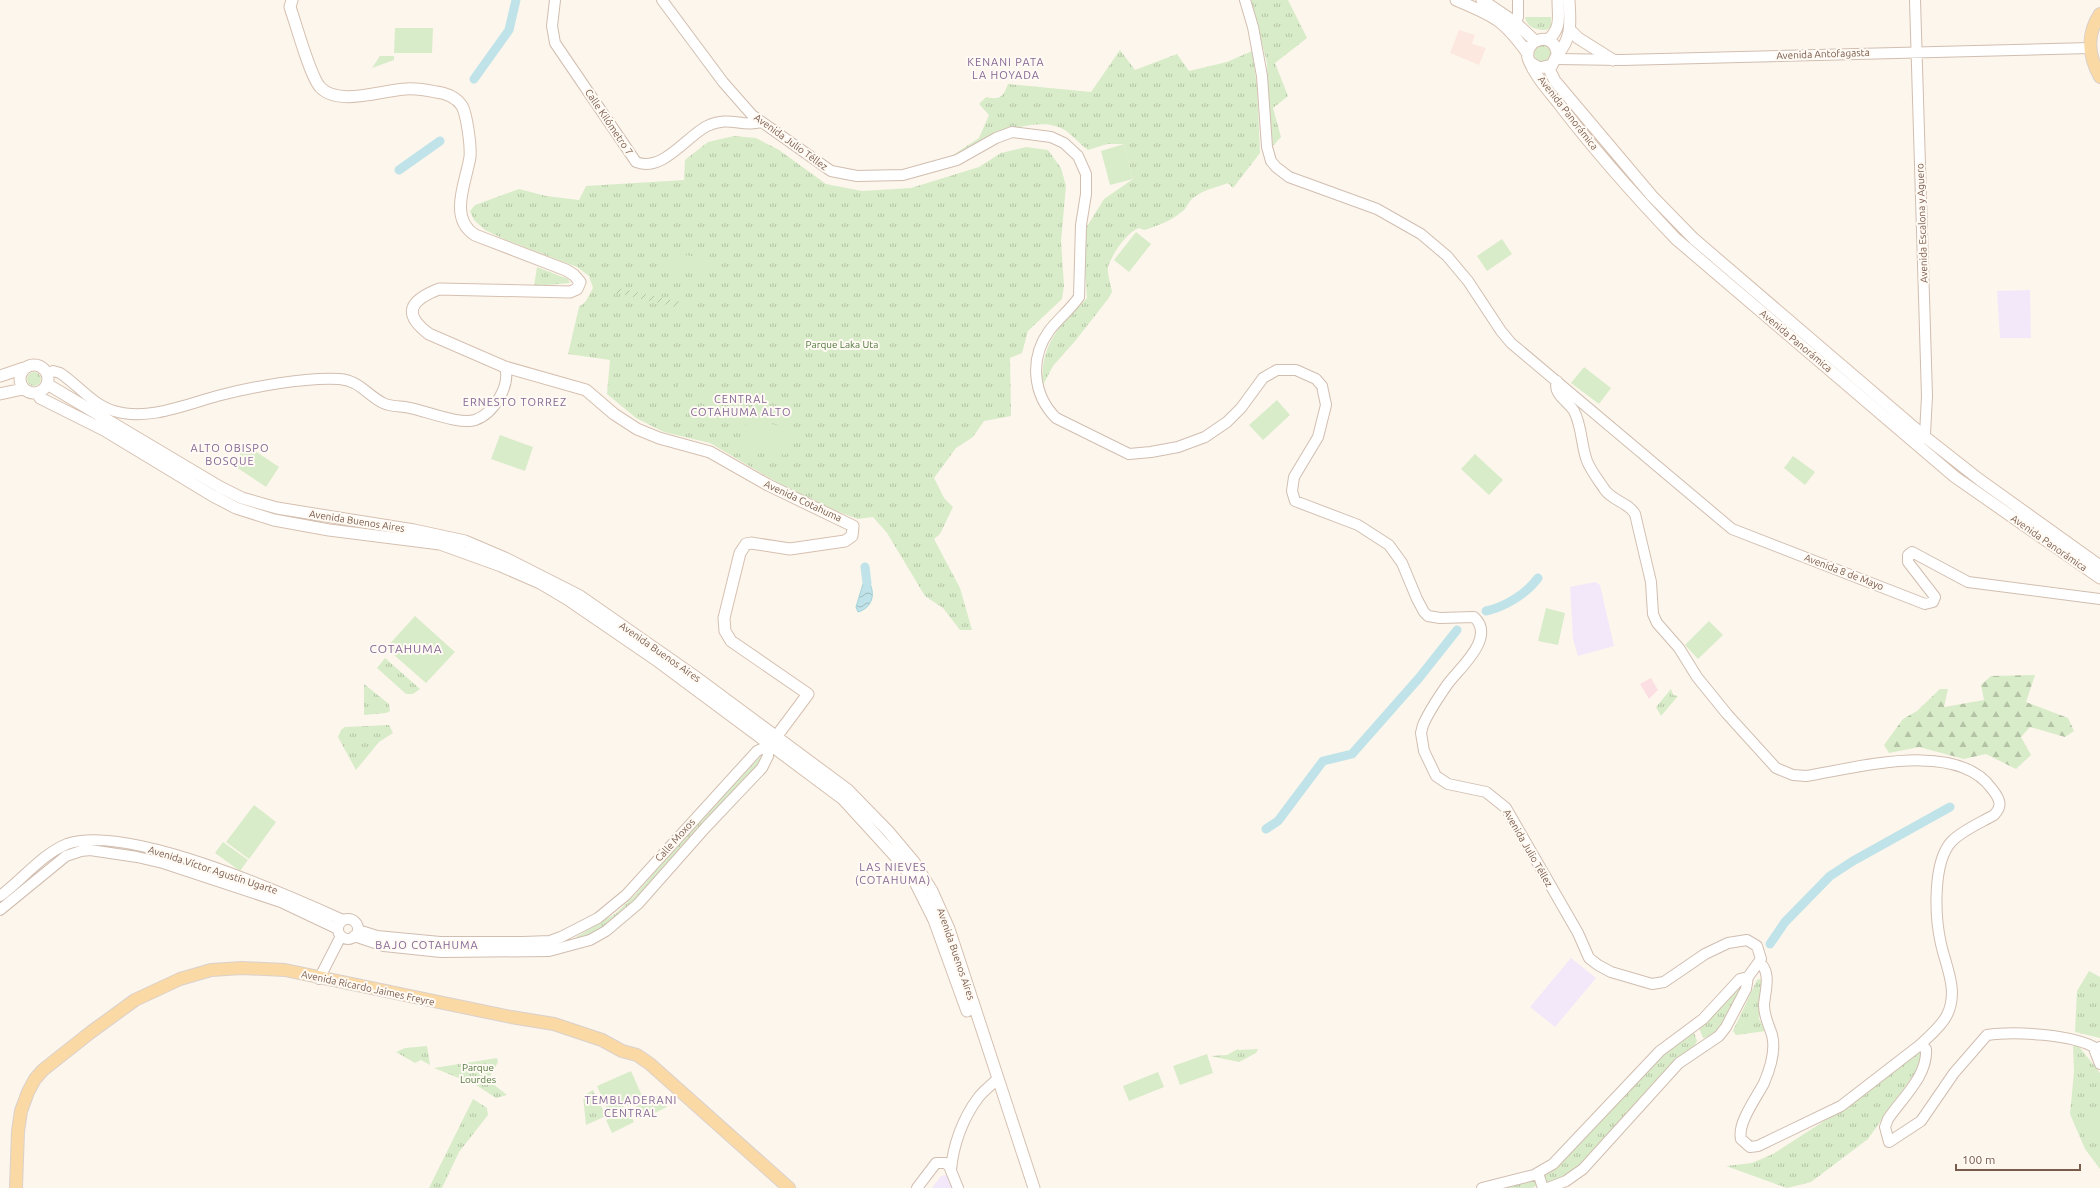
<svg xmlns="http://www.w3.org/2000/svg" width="2100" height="1188" viewBox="0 0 2100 1188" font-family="Ubuntu,sans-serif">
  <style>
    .commercial { fill: #fde8e0 }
    .education { fill: #f3e8fa }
    .medical { fill: #fbdfe3 }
    .grass { fill: url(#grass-tufts) }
    .forest { fill: url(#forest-firs) }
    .garden { fill: url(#garden-furrows) }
    .pitch { fill: #d8ecc9 }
    .water { fill: url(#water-waves); stroke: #a5d3da }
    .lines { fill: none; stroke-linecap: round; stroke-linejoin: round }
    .canal { stroke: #bfe3e8; stroke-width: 9 }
    .tertiary-casing { stroke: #d1beb0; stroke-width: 12 }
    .secondary-casing { stroke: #d6c0b0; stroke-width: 13 }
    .primary-casing { stroke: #dad1cd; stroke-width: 14 }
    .tertiary { stroke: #fff; stroke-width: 10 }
    .secondary { stroke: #fff; stroke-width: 11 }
    .primary { stroke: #fbd9a5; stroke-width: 12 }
    .labels { text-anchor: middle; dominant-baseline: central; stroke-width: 4; stroke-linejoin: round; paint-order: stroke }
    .street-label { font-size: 10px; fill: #7a5c4d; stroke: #fffaf3 }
    .park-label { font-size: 10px; fill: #537a41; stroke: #fffaf3 }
    .neighbourhood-label { font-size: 11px; letter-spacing: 1px; fill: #846695; stroke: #fffaf3 }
    .quarter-label { font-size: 12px; letter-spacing: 1px; fill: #846695; stroke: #fffaf3 }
  </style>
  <defs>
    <pattern id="grass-tufts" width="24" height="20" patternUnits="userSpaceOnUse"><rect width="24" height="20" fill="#d8ecc9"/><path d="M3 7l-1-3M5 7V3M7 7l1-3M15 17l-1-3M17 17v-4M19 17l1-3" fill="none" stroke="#b4c2a5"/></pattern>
    <pattern id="forest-firs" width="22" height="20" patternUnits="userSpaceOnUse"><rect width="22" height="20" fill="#d8ecc9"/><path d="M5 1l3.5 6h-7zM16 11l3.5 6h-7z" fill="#b4c2a5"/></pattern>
    <pattern id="garden-furrows" width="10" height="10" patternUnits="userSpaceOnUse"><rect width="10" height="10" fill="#d8ecc9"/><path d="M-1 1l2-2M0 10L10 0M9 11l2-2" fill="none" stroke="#b4c2a5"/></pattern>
    <pattern id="water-waves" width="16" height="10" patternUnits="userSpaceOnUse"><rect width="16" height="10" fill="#bfe3e8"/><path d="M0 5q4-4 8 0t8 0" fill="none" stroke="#a0bbbe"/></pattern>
  </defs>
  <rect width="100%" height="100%" fill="#fdf6ec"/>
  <!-- commercial -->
  <path class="commercial" d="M 1459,30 L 1475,35 L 1472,44 L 1486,48 L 1479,65 L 1450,53 Z"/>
  <!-- education -->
  <path class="education" d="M 2030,290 L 2031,338 L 2000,338 L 1997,291 Z
    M 1595,582 L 1600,585 L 1614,646 L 1578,656 L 1573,639 L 1570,587 Z
    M 1571,958 L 1596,978 L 1555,1027 L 1530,1007 Z
    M 945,1175 L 950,1177 L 953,1188 L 932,1188 L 941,1176 Z"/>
  <!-- medical -->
  <path class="medical" d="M 1651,678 L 1658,690 L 1649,699 L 1640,684 Z"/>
  <!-- grass -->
  <path class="grass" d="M 1251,0 L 1288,0 L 1307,38 L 1275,63 L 1288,96 L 1273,108 L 1281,137 L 1273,146 L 1268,101 L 1267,63 Z
    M 1525,17 L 1551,17 L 1551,27 L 1546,30 C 1537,30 1527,28 1525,17 Z
    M1534 54a9 9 0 1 1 18 0a9 9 0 1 1-18 0Z
    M 1120,50 L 1135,70 L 1177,54 L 1189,71 L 1227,62 L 1252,51 L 1257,85 L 1260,153 L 1233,188 L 1228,183 C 1217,187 1203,190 1193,198 C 1189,201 1187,207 1184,210 C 1173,220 1158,226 1144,230 L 1139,228 C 1127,232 1112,254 1108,267 C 1107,273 1111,285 1112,292 L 1108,299 L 1076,340 L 1053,366 L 1043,385 C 1041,378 1043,372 1043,366 C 1048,334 1066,320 1087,298 L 1085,270 L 1086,228 L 1104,199 L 1133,179 L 1124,144 L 1107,144 L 1088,150 C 1080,144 1073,136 1065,130 C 1033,111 979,143 950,157 L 979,138 L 989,115 L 979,104 L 986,97 C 999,100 1003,98 1008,84 L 1091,92 Z
    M 380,56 L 394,56 L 394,60 L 372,68 Z
    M 734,136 L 756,138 L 779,150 L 826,184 L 862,191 L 911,188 L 979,167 L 1001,153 L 1026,147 L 1048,150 L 1061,168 L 1066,186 L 1061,241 L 1064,286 L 1062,299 L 1028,331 L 1022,353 L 1010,358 L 1011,416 L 984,421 L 973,437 L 956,448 L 934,478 L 944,498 L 953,507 L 940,534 L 934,539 L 960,588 L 972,630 L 960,630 L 943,608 L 925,596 L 887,533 L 873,517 L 858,519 L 839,512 L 790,490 L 710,443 L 664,432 L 636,418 L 607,394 L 610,360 L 568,354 L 579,307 L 586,301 L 593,288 L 589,276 L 577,267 L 506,240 L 485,230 L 474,220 L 470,211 L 475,205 L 519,189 L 546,196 L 579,200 L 586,186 L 684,180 L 685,160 L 708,142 Z
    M 537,267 L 568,279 L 570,283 L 534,286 Z
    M27 379a7 7 0 1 1 14 0a7 7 0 1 1-14 0Z
    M 385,658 L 420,689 L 413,694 L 406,694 L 377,668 Z
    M 364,684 L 389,704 L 390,711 L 386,713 L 364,715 Z
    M 1671,689 L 1673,695 L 1678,696 L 1661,716 L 1656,707 Z
    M 389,725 L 393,733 L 379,742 L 356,770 L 338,737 L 341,730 L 345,727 Z
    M 762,755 L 765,758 L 636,901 L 601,930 L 578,941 L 576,937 L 615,914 L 634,896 L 696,824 Z
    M 2089,971 L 2100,977 L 2100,1038 L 2075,1032 L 2077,991 Z
    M 1760,979 L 1762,981 L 1759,1019 L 1766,1031 L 1736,1035 L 1733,1031 L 1757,980 Z
    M 1740,985 L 1742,987 C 1734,1003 1724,1036 1703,1038 L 1698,1025 Z
    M 1693,1030 L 1697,1041 L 1695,1045 L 1678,1058 L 1583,1163 L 1567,1175 L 1546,1184 L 1542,1176 L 1553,1168 L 1588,1135 L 1669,1046 Z
    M 2073,1044 L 2077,1044 L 2100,1073 L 2100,1169 L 2085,1149 L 2070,1114 L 2074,1072 Z
    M 427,1046 L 430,1065 L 421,1060 L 415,1063 L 396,1052 L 405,1048 Z
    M 1238,1049 L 1239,1050 L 1258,1049 L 1256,1053 L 1239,1062 L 1210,1056 L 1227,1055 Z
    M 1918,1050 L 1922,1050 L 1923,1057 L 1914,1074 L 1868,1139 L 1811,1182 L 1787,1188 L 1726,1166 L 1752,1163 L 1773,1154 L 1849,1105 L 1881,1077 L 1914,1057 Z
    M 497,1058 L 498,1062 L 488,1080 L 507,1095 L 496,1098 L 476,1085 L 434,1068 Z
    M 593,1090 L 606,1116 L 586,1125 L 583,1096 Z
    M 473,1099 L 487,1108 L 488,1115 L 459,1152 L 442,1188 L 429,1188 Z
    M 1535,1177 L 1538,1185 L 1532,1188 L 1497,1188 Z"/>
  <!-- forest -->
  <path class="forest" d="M 2035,675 L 2026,702 L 2068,718 L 2074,731 L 2065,737 L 2030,727 L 2021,737 L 2031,755 L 2016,769 L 1986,754 L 1964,759 L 1919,747 L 1889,753 L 1884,745 L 1903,719 L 1917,711 L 1940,689 L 1948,689 L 1944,707 L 1984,700 L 1981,685 L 1991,676 Z"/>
  <!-- garden -->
  <path class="garden" d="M 618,288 L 681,302 L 680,308 L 617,293 Z"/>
  <!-- pitch -->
  <path class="pitch" d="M 395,28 L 433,28 L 432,53 L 394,53 Z
    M 1124,144 L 1133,179 L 1110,185 L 1101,151 Z
    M 1136,232 L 1151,244 L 1129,272 L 1114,260 Z
    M 1502,239 L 1512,254 L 1487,271 L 1477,256 Z
    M 676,254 L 706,258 L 704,274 L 671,272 Z
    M 1584,367 L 1611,388 L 1599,404 L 1571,383 Z
    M 681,377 L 699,382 L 696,392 L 678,387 Z
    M 706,383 L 724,389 L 720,401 L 702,395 Z
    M 1277,400 L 1290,415 L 1263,440 L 1249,425 Z
    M 747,419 L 790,428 L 785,455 L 742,446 Z
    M 500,435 L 533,447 L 525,471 L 491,459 Z
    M 246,445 L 279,467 L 266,487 L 233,465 Z
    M 1475,454 L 1503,480 L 1489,495 L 1461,469 Z
    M 1793,456 L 1815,472 L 1805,485 L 1784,468 Z
    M 1546,608 L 1565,613 L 1558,645 L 1538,641 Z
    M 415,616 L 455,652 L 426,683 L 386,648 Z
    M 1709,621 L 1723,635 L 1698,659 L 1685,645 Z
    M 254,805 L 276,822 L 249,859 L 226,842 Z
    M 223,842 L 248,860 L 240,871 L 215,853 Z
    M 1207,1054 L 1213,1073 L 1180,1085 L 1173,1066 Z
    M 631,1071 L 643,1098 L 609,1113 L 597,1086 Z
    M 1158,1072 L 1164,1087 L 1129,1101 L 1123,1086 Z
    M 661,1094 L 667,1107 L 642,1119 L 636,1106 Z
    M 628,1109 L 634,1122 L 612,1133 L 606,1120 Z
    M 2089,1111 L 2100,1115 L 2100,1133 L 2083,1127 Z"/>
  <!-- water -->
  <path class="water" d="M 869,582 C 876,594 872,608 858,612 L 856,607 L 863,584 Z"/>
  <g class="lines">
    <!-- canal -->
    <path class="canal" d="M 474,79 L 509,30 L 516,0
      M 399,170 L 440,141
      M 865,567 L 867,583
      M 1486,611 C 1505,607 1526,594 1538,578
      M 1266,829 L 1278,821 L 1323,761 L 1352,754 L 1419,678 L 1457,630
      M 1770,944 L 1785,922 L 1830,876 L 1853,861 L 1950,807"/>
    <!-- tertiary casing -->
    <g class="tertiary-casing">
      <path id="tertiary" d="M 555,0 L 552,26 L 555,43 L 636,162 C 662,173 687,136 707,126 C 730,115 742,128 761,122
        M 662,0 L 723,82 L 752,115 L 831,171 L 857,176 L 903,175 L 957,160 L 996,138 L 1012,132 L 1051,137 L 1064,143 L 1078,156 L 1086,174 L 1086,194 L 1081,225 L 1079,297 C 1070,310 1058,319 1049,331 C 1029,359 1033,395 1056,418 L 1129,454 L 1151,452 L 1178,447 L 1205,437 L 1227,422 L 1241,408 L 1263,378 L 1277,370 L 1296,370 L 1316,379 L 1322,386 L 1326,405 L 1318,437 L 1294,477 L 1292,491 L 1295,501 L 1358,525 L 1389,545 L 1402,563 L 1417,599 L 1424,612 L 1428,616 L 1440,618 L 1474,617 C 1497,638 1458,669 1447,685 C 1438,698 1429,711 1423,725 L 1421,733 L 1424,751 L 1436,776 L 1448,784 L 1486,792 L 1506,808 L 1578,933 L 1589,958 L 1598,965 L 1611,972 L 1652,984 L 1664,982 L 1705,954 L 1728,943 L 1747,940 L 1757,946 L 1761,959 L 1748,977 L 1746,989 L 1726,1027 L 1719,1036 L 1679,1063 L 1583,1169 L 1566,1181 L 1548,1188
        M 1245,0 L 1253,27 L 1262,76 L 1267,147 L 1271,161 L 1276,167 L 1289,177 L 1377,209 L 1421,234 L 1447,256 L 1468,281 L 1501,331 L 1511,343 L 1732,529 L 1925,604 L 1933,602 L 1935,597 L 1908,562 L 1908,555 L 1912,552 L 1968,582 L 2100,599
        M 1915,0 L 1927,396 L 1925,434 L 1920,440
        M 1514,29 L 1518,17 L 1518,0
        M 1557,59 L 1622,60 L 2090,48
        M 47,374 L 53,371 L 60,373 C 78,385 93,405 114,411 C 148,421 185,405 217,396 C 252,387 304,377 339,379 C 359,380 367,395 383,403 C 391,407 402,406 410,408 C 426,411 460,425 475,420 C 493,414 511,386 505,367
        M 1557,381 C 1552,394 1569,402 1574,411 C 1582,426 1581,445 1587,461 C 1591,471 1599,481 1605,490 C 1613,501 1629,503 1635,514 L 1651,582 L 1653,614 L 1657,623 L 1679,648 L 1697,677 L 1727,714 L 1776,768 L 1793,775 L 1806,776 C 1857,768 1957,739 1992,789 C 2000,799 2003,806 1994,815 C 1980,823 1963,830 1952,841 C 1932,862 1935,918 1941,944 C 1946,967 1959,991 1947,1015 C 1941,1027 1929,1036 1920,1045
        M 0,896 C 22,880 42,854 67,844 C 127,823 285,894 343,920
        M 0,910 L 66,856 L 81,851 L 90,850 L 137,857 L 163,863 L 281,902 L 338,929
        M338 929a10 10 0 1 1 20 0a10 10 0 1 1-20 0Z
        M 358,930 L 377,936 L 440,942 L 523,942 L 550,941 L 561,937 L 598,918 L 626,895 L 757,751 L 770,745
        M 354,936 L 384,946 L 441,952 L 549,951 L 590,940 L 606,931 L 638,904 L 706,827 L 762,768 L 768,756 L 768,747
        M 1759,962 C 1772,972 1765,991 1764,1005 C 1764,1017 1769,1025 1772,1035 C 1776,1050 1770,1069 1764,1083 C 1757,1097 1737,1123 1741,1139 L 1750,1147 L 1758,1146 L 1841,1106 L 1920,1045 L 1926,1049 C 1928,1076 1902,1098 1888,1119 L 1885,1127 L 1889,1142 L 1921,1121 L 1954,1073 L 1987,1035 C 2013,1031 2075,1034 2097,1049
        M 319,979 L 341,936
        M 2100,1047 L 2095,1051 L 2100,1064
        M 951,1170 C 953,1145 963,1118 978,1098 C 984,1090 992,1085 998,1078
        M 1538,1173 L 1543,1188
        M 917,1188 L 936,1163 L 945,1163 L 949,1166 L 958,1188
        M 1482,1188 L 1534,1175 L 1553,1164 L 1660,1051 L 1703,1019 L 1740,979 L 1748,977"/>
    </g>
    <!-- secondary casing -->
    <g class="secondary-casing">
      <path id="secondary" d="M 292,0 L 290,7 C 296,24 310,76 320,87 C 338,107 382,90 406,89 C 416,88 426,90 436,92 C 445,93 456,97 462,106 C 467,115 471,147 470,157 C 466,182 448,218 475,235 L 566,270 L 574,275 L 580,282 L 577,289 L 570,292 L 439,289 C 411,300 401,313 429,334 L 505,367 L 586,390 L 614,414 L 637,429 L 659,438 L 710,452 L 768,485 L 853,526 L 852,536 L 845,541 L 790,549 L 751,543 L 746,544 L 740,553 L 724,618 L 725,631 L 731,641 L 808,694 L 770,745
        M 1456,0 C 1494,16 1503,19 1528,54
        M 1482,0 L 1516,23 L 1535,41
        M 1570,30 L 1578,38 L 1613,60
        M 1548,40 C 1562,27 1558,17 1558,0
        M 1557,55 C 1573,37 1570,22 1569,0
        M 1531,63 L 1539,68 L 1552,65 L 1557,55 C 1557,45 1550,37 1539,40 C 1531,42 1526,50 1528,58 C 1534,75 1548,90 1559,104 C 1595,151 1635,196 1676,239 L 1955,477 L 2100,578
        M 1548,67 L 1555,81 L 1652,196 L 1694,239 L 1924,436 L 1980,480 L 2100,566
        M20 379a14 14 0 1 1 28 0a14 14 0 1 1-28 0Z
        M 0,376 L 24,368
        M 47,384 L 220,487 L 242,498 L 277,508 L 414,530 L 465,541 L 505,558 L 580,596 L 693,675 L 848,790 L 888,831 L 914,862 L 932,891 L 949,929 L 1034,1188
        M 37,393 L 40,398 L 104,430 L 213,496 L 236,508 L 274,520 L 329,530 L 440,544 L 501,566 L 540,583 L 567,599 L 659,662 L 843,799 L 895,856 L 914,880 L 934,920 L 967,1011
        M 0,394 L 23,389"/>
    </g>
    <!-- primary casing -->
    <g class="primary-casing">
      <path id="primary" d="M 2100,14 C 2086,35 2088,55 2100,77
        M 16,1188 L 18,1131 L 21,1111 L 28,1092 L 35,1079 L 43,1070 L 91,1032 L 135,1000 L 180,979 L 211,970 L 242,968 L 285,970 L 511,1017 L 554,1024 L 602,1040 L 622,1051 L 637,1055 L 650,1064 L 789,1188"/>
    </g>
    <!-- tertiary -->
    <use href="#tertiary" class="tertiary"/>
    <!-- secondary -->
    <use href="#secondary" class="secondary"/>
    <!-- primary -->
    <use href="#primary" class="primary"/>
  </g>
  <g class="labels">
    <!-- street labels -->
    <g class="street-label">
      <text transform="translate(1823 54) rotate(-2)">Avenida Antofagasta</text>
      <text transform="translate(1568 113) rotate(52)">Avenida Panorámica</text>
      <text transform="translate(609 122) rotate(56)">Calle Kilómetro 7</text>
      <text transform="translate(791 142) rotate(36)">Avenida Julio Téllez</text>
      <text transform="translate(1922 223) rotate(-92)">Avenida Escalona y Aguero</text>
      <text transform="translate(1796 341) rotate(40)">Avenida Panorámica</text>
      <text transform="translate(803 501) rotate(25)">Avenida Cotahuma</text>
      <text transform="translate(357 521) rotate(9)">Avenida Buenos Aires</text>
      <text transform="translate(2049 543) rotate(35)">Avenida Panorámica</text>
      <text transform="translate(1844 572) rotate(21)">Avenida 8 de Mayo</text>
      <text transform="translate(660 652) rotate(35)">Avenida Buenos Aires</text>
      <text transform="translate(675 840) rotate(-48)">Calle Moxos</text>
      <text transform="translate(1528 848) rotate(60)">Avenida Julio Téllez</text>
      <text transform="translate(213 870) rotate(18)">Avenida Víctor Agustín Ugarte</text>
      <text transform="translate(956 954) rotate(71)">Avenida Buenos Aires</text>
      <text transform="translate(368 988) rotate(12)">Avenida Ricardo Jaimes Freyre</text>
    </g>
    <!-- park labels -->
    <g class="park-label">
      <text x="842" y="344">Parque Laka Uta</text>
      <text x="478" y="1067">Parque<tspan x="478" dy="12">Lourdes</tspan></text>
    </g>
    <!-- neighbourhood labels -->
    <g class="neighbourhood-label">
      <text x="1006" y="62">KENANI PATA<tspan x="1006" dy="13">LA HOYADA</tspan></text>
      <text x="741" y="399">CENTRAL<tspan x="741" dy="13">COTAHUMA ALTO</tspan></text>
      <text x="515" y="402">ERNESTO TORREZ</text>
      <text x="230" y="448">ALTO OBISPO<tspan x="230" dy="13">BOSQUE</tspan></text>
      <text x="893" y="867">LAS NIEVES<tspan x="893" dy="13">(COTAHUMA)</tspan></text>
      <text x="427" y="945">BAJO COTAHUMA</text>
      <text x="631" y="1100">TEMBLADERANI<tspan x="631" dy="13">CENTRAL</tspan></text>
    </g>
    <!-- quarter labels -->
    <g class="quarter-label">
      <text x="406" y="648">COTAHUMA</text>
    </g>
  </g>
  <!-- scale -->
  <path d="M1956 1164v6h124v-6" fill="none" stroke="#7a5c4d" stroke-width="2"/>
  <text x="1962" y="1164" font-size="12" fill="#7a5c4d" stroke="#fffaf3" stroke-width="3" paint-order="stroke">100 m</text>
</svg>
